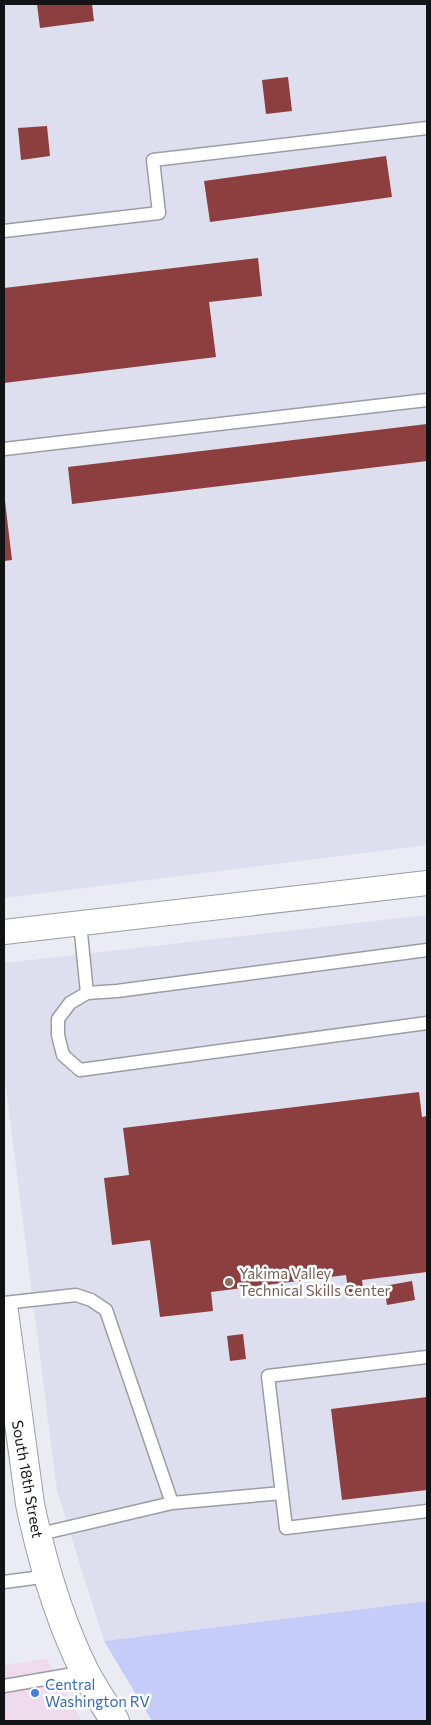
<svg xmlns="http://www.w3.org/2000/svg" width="431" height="1725" viewBox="0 0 431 1725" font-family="Commissioner,sans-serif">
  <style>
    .commercial { fill: #efdbeb }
    .built { fill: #dddfee }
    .green { fill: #c5ccfa }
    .building { fill: #8d3e3e }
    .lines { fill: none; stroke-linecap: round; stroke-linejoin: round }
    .lane-casing { stroke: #9c9da4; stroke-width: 15 }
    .street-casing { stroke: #9c9da4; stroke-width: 26 }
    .secondary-casing { stroke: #9c9da4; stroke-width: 30 }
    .lane { stroke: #fff; stroke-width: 12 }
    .street { stroke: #fff; stroke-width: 24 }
    .secondary { stroke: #fff; stroke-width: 28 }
    .education-dot { fill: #8d6e63; stroke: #fff; stroke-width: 2 }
    .shop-dot { fill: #3f7fe0; stroke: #fff; stroke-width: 2 }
    .labels { text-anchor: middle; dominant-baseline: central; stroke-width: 5; stroke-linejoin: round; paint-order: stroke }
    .education-label { font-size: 15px; fill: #785e54; stroke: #fff; text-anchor: start }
    .street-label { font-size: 15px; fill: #121315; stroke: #fff }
    .shop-label { font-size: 15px; fill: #366cbe; stroke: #fff; text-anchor: start }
  </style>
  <rect width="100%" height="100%" fill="#eaebf3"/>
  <!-- commercial -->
  <path class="commercial" d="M 47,1659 L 82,1721 L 4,1721 L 4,1665 Z"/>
  <!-- built -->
  <path class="built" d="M 4,4 L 427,4 L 427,845 L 4,898 Z
    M 427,915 L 427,1601 L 104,1641 L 57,1491 L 4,1072 L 4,963 Z"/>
  <!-- green -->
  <path class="green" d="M 427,1601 L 427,1721 L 152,1721 L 104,1641 Z"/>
  <!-- building -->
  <path class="building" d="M 37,4 L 92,4 L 94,21 L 40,28 Z
    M 288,77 L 292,111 L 266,114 L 262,80 Z
    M 47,126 L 50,156 L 21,160 L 18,128 Z
    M 386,156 L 392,197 L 210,222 L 204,181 Z
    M 258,258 L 262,296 L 209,302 L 216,357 L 4,383 L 4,288 Z
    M 427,424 L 427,461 L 72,504 L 68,467 Z
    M 4,501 L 5,501 L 12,560 L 4,561 Z
    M 419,1092 L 422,1117 L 427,1116 L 427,1272 L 362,1280 L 364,1295 L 349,1297 L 346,1275 L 211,1292 L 213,1311 L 160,1317 L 150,1240 L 112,1245 L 104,1178 L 129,1175 L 123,1128 Z
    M 412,1281 L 415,1300 L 387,1305 L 384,1286 Z
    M 243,1334 L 246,1359 L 230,1361 L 227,1336 Z
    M 427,1397 L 427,1490 L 342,1500 L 331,1409 Z"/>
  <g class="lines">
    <!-- lane casing -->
    <g class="lane-casing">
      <path id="lane" d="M 4,231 L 159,213 L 153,160 L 427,128
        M 4,449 L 427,400
        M 80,923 L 87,993
        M 427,950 L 117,991 L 87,993 L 70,1003 L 58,1019 L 58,1035 L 63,1055 L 80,1070 L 427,1023
        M 4,1303 L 76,1295 L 91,1300 L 106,1310 L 172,1503
        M 427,1357 L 268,1376 L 286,1528 L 427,1511
        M 36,1535 L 172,1503 L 282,1493
        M 4,1582 L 49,1576
        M 4,1686 L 85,1672"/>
    </g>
    <!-- street casing -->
    <g class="street-casing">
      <path id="street" d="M 4,932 L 427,883"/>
    </g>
    <!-- secondary casing -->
    <g class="secondary-casing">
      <path id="secondary" d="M 4,1312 L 30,1504 C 42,1561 59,1620 85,1672 C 94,1689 105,1705 115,1721"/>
    </g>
    <!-- lane -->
    <use href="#lane" class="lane"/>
    <!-- street -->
    <use href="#street" class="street"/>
    <!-- secondary -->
    <use href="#secondary" class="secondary"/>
  </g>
  <!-- markers -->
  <circle class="education-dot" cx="229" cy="1282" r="5"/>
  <circle class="shop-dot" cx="35" cy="1693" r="5"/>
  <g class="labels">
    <!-- education labels -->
    <g class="education-label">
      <text x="239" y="1273">Yakima Valley<tspan x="239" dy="17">Technical Skills Center</tspan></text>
    </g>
    <!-- street labels -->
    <g class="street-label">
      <text transform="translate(28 1479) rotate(80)">South 18th Street</text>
    </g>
    <!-- shop labels -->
    <g class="shop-label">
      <text x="45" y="1684">Central<tspan x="45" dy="17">Washington RV</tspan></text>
    </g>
  </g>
  <!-- border -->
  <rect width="431" height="1725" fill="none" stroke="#121315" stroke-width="10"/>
</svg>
